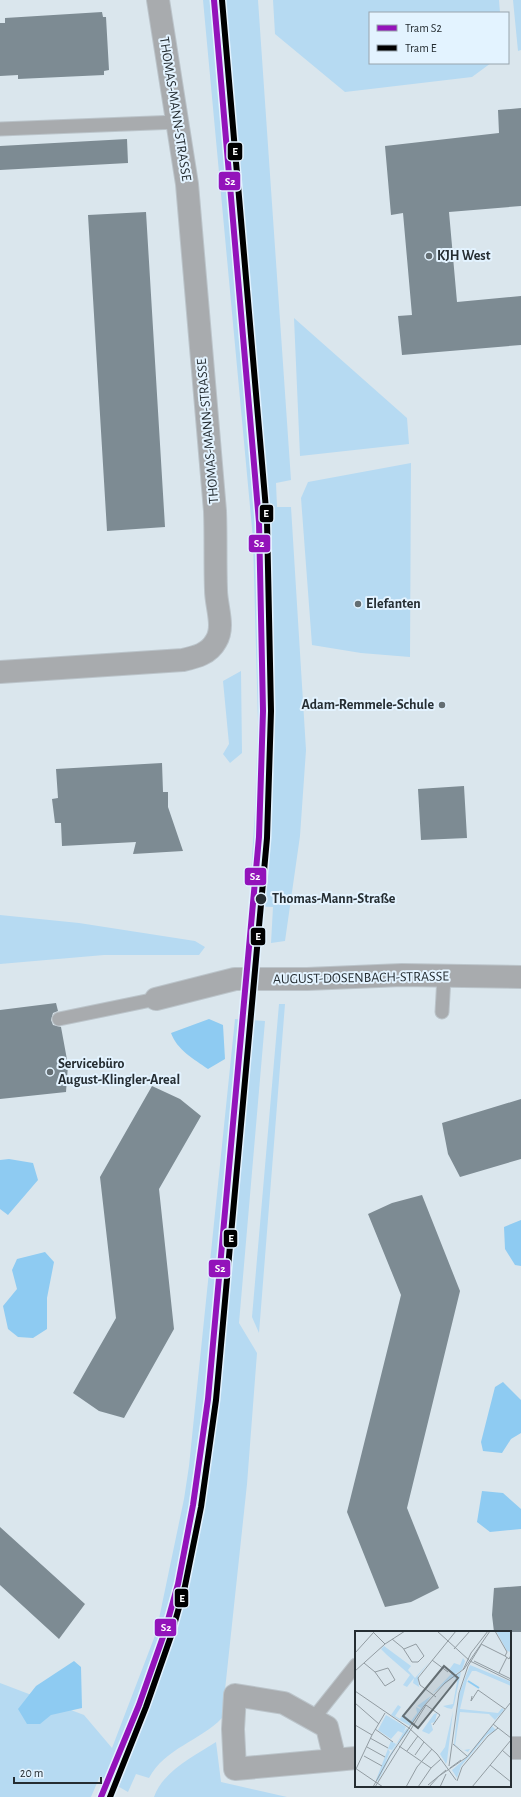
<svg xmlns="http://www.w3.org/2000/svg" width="521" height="1797" viewBox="0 0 521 1797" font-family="'Alegreya Sans',sans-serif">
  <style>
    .green { fill: #b6daf2 }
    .water { fill: #8ecbf2 }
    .building { fill: #7d8b93 }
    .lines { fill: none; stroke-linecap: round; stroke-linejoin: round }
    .service-casing { stroke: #bbc4ca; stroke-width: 15 }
    .minor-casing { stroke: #bbc4ca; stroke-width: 24 }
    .service { stroke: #a8abae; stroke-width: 13 }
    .minor { stroke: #a8abae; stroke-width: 22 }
    .tram-1-casing { stroke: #e3f3ff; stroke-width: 9 }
    .tram-2-casing { stroke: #e3f3ff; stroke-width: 9 }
    .tram-1 { stroke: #9313ba; stroke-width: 6 }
    .tram-2 { stroke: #000; stroke-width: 6 }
    .poi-dot { fill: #646e73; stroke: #e3f3ff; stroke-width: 1.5 }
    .stop-dot { fill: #252d32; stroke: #e3f3ff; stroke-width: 1.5 }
    .labels { text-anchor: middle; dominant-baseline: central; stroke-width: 4; stroke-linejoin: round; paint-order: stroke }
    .street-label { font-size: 14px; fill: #252d32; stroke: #e3f3ff }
    .poi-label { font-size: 14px; font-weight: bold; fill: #252d32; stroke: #e3f3ff; text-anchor: start }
    .stop-label { font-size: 14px; font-weight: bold; fill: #252d32; stroke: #e3f3ff; text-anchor: start }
    .inset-river { fill: none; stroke: #8ecbf2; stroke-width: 2 }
    .inset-road { fill: none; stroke: #929ca2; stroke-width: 1 }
    .view { fill: #646e73; fill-opacity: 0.15; stroke: #646e73; stroke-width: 2 }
    .inset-edge { fill: none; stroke: #252d32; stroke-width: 2 }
    .line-badge { stroke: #e3f3ff; stroke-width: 1.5 }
    .badge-label { font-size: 11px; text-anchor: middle; font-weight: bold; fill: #fff }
  </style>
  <rect width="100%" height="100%" fill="#dae6ed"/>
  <!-- green -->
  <path class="green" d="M 203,0 L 258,0 L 291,480 L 276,483 L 277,507 L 291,507 L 306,750 L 300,836 L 285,941 L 271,943 L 273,907 L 249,906 L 255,811 L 258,722 L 253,539 Z
    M 273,0 L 499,0 L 500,13 L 370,13 L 370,63 L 491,63 L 472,77 L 345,92 L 275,34 Z
    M 513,0 L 521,0 L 521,50 L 518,51 Z
    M 294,318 L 407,418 L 409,444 L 300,456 Z
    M 411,463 L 410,657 L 361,653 L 312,645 L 301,498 L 308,482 Z
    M 241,671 L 242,753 L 230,763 L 223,754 L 229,744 L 223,681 Z
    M 0,915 L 79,923 L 195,941 L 205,947 L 199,955 L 104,955 L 0,964 Z
    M 279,1004 L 285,1004 L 259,1333 L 252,1317 Z
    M 235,1019 L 265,1021 L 239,1323 L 257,1353 L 247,1484 L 222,1718 C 200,1741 165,1748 149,1778 L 136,1774 L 128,1792 L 100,1776 L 91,1797 L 0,1797 L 0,1683 L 84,1715 L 112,1748 L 156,1633 L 184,1499 L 189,1466 Z
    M 216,1742 L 221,1782 L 287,1797 L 154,1797 C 163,1771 194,1756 216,1742 Z"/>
  <!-- water -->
  <path class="water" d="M 209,1019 L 223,1025 L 225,1059 L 208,1069 C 194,1059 177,1050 171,1033 Z
    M 9,1159 L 33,1163 L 38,1180 L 8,1215 L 0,1209 L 0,1160 Z
    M 521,1220 L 521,1266 L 515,1265 L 505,1249 L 504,1227 Z
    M 45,1252 L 54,1262 L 47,1298 L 47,1329 L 33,1338 L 18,1337 L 8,1329 L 3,1306 L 17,1289 L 12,1270 L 17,1259 Z
    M 503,1382 L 521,1400 L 521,1433 L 511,1439 L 502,1453 L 483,1451 L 481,1442 L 495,1387 Z
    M 482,1491 L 503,1493 L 521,1509 L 521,1529 L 490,1532 L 477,1522 Z
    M 74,1661 L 81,1667 L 82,1708 L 51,1715 L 40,1724 L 27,1724 L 18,1709 L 36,1686 Z"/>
  <!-- building -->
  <path class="building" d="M 102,12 L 103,17 L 106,17 L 109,70 L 104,71 L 104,75 L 18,79 L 18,75 L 0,76 L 0,23 L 5,23 L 5,18 Z
    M 521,108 L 521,206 L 449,212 L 457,302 L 521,296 L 521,345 L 402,355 L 398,316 L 412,315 L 403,213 L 391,215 L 385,146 L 499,133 L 498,110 Z
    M 127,139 L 128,163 L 0,170 L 0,146 Z
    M 146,212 L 165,527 L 107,531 L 88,215 Z
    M 162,763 L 163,792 L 168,792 L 168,807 L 183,851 L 133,854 L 136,842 L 62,846 L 61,823 L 55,823 L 52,799 L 58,798 L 56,769 Z
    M 464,786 L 467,838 L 421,840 L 418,789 Z
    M 56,1003 L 58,1011 L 53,1013 L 51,1020 L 53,1025 L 61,1027 L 68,1065 L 66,1092 L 0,1099 L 0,1010 Z
    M 152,1086 L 180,1099 L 201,1116 L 159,1189 L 174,1329 L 124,1418 L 99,1411 L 73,1393 L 116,1318 L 100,1177 Z
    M 521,1099 L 521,1159 L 460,1177 L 448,1154 L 442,1123 Z
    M 422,1195 L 460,1291 L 407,1508 L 439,1588 L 411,1602 L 385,1607 L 347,1512 L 401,1295 L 368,1214 L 392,1203 Z
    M 0,1527 L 85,1604 L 59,1639 L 0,1585 Z
    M 521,1586 L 521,1632 L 494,1632 L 492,1615 L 494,1588 Z"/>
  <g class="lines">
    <!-- service casing -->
    <g class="service-casing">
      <path id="service" d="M 0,129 L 178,122
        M 442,1012 L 444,977
        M 59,1019 L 156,999
        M 313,1719 L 356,1665"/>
    </g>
    <!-- minor casing -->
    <g class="minor-casing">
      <path id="minor" d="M 0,672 L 183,660 C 196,657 209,654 216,641 C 225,627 216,606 216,590 C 215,564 216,537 215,511 L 187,184 L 158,0
        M 156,999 L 235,979 L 307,979 L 402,975 L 521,977
        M 235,1695 L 284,1703 L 327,1727 L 335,1760 L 235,1769 L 233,1729 Z
        M 510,1748 L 521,1748
        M 335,1760 L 356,1758"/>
    </g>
    <!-- service -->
    <use href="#service" class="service"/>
    <!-- minor -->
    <use href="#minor" class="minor"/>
    <!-- tram-1 casing -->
    <g class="tram-1-casing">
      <path id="tram-1" d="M 101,1797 L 139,1705 L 164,1634 L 178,1584 L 193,1505 L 208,1399 L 259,837 L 263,711 L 259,522 L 214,0"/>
    </g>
    <!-- tram-2 casing -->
    <g class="tram-2-casing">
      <path id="tram-2" d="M 110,1797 L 146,1707 L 171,1636 L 185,1586 L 201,1507 L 216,1400 L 267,838 L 271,711 L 267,521 L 222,0"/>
    </g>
    <!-- tram-1 -->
    <use href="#tram-1" class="tram-1"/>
    <!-- tram-2 -->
    <use href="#tram-2" class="tram-2"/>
  </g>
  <!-- markers -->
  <g class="poi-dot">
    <circle cx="429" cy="256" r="4"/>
    <circle cx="358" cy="604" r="4"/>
    <circle cx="442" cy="705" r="4"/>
    <circle cx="50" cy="1072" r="4"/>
  </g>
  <circle class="stop-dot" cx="261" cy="899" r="6"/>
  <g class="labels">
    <!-- street labels -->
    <g class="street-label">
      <text transform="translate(175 109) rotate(81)">THOMAS-MANN-STRASSE</text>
      <text transform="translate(208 431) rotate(-95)">THOMAS-MANN-STRASSE</text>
      <text transform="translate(361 978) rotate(-1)">AUGUST-DOSENBACH-STRASSE</text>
    </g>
    <!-- poi labels -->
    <g class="poi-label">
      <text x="437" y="256">KJH West</text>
      <text x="366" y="604">Elefanten</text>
      <text x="434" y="705" text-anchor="end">Adam-Remmele-Schule</text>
      <text x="58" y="1064">Servicebüro<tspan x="58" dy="16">August-Klingler-Areal</tspan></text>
    </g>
    <!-- stop labels -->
    <g class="stop-label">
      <text x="272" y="899">Thomas-Mann-Straße</text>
    </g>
  </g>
  <!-- overview -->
  <g transform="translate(355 1631)">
    <rect width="156" height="156" fill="#dae6ed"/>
    <path d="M 141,0 L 156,0 L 156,21 L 152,20 ZM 29,15 L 56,35 L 53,39 L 60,47 L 75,30 L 63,45 L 64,56 L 58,52 L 59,47 L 52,56 L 48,54 L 55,44 L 32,24 L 26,18 ZM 108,27 L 110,30 L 107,39 L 98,44 L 106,41 L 99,74 L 97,78 L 92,77 L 88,75 L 98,73 L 102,51 L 99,46 L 77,63 L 97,42 L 94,39 L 99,32 L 105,34 ZM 115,34 L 156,51 L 156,55 L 121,40 L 117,40 L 112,49 L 105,78 L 143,82 L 147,77 L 149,79 L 140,89 L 134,83 L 105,81 L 100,114 L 109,119 L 115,118 L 113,121 L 99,114 L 104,63 ZM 76,65 L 55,95 L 36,84 L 43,74 L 46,76 L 40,85 L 45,88 L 48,83 L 56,90 L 62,82 L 61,76 L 65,78 L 66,77 L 62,75 ZM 98,80 L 92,130 L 91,133 L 85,123 L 90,116 ZM 82,82 L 80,91 L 76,92 L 78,99 L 74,103 L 67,100 L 79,83 ZM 31,84 L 51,96 L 48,102 L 52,97 L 54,100 L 42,113 L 23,150 L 21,149 L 36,110 L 41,113 L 37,119 L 33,118 L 35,121 L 30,132 L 48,102 L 43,100 L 36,108 L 23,99 ZM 137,95 L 141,99 L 132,104 L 106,135 L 102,147 L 97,139 L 110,128 Z" fill="#b6daf2"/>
    <path class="inset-river" d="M 113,50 L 124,57"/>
    <path class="inset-road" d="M 17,0 L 30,13M 82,0 L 115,30 L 156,50M 140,0 L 152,21M 37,8 L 48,17 L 57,31 L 63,31 L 69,25 L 61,13 L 49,18M 126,13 L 150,25M 99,18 L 115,0M 152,21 L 150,25 L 154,28 L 156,24M 0,22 L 19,1M 77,29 L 93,41M 119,30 L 156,48M 9,32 L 20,41 L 33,37 L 40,49 L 30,55 L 20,41M 113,35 L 126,14M 108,39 L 116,22 L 133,0M 0,40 L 30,13 L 50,0M 144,42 L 152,26M 0,60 L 54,97 L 82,123 L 101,149M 117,65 L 116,70 L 123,59 L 150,78M 81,66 L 65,54 L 63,47 L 101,0M 0,72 L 24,93M 138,93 L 156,107M 0,94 L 17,104M 20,98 L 38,111M 15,107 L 33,117M 98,113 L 112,125M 44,115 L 76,137M 12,116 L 30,126M 147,119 L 156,127M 52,120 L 63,105M 60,124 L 69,111M 9,125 L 27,135M 135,134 L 156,151M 94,135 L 104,62 L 113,35M 0,137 L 28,156M 95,137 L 106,129M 1,138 L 17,104 L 30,82M 102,150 L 107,136 L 133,105 L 143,97M 73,154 L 91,139M 18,156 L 35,125 L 69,75 L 90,52 L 109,38 L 135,0M 20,156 L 71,74 L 85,84 L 78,94M 51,156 L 62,136 L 77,118M 63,156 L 76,137 L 86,128M 74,156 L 84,145 L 112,126 L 156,71M 85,156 L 91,143M 117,156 L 156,109"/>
    <path class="view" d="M 89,35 L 103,47 L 63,97 L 48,85 Z"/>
    <rect width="156" height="156" class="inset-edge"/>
  </g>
  <g class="line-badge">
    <rect x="227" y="142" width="16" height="19" rx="4" fill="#000"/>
    <rect x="218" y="171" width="23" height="20" rx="4" fill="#9313ba"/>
    <rect x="259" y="504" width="15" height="19" rx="4" fill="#000"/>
    <rect x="248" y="534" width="23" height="19" rx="4" fill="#9313ba"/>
    <rect x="244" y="867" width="23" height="19" rx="4" fill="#9313ba"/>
    <rect x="250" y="927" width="16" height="19" rx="4" fill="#000"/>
    <rect x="223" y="1229" width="15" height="19" rx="4" fill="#000"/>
    <rect x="208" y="1259" width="23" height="19" rx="4" fill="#9313ba"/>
    <rect x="174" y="1588" width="15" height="20" rx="4" fill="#000"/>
    <rect x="154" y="1618" width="23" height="19" rx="4" fill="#9313ba"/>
  </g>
  <g class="badge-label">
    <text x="235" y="155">E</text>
    <text x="230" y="185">S2</text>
    <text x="266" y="517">E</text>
    <text x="259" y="547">S2</text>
    <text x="255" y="880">S2</text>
    <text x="258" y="940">E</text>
    <text x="231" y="1242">E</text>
    <text x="220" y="1272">S2</text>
    <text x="182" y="1602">E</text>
    <text x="166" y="1631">S2</text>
  </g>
  <!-- legend -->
  <rect x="369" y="12" width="140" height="52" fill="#e3f3ff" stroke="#97a4ad"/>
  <rect x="377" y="25" width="20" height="6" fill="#9313ba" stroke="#97a4ad"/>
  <text x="405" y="32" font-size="12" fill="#252d32">Tram S2</text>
  <rect x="377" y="45" width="20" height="6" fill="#000000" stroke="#97a4ad"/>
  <text x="405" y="52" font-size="12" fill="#252d32">Tram E</text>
  <!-- scale -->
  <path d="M14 1777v6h87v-6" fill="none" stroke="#252d32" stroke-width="2"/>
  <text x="20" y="1777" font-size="12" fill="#252d32" stroke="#e3f3ff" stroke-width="3" paint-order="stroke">20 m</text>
</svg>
